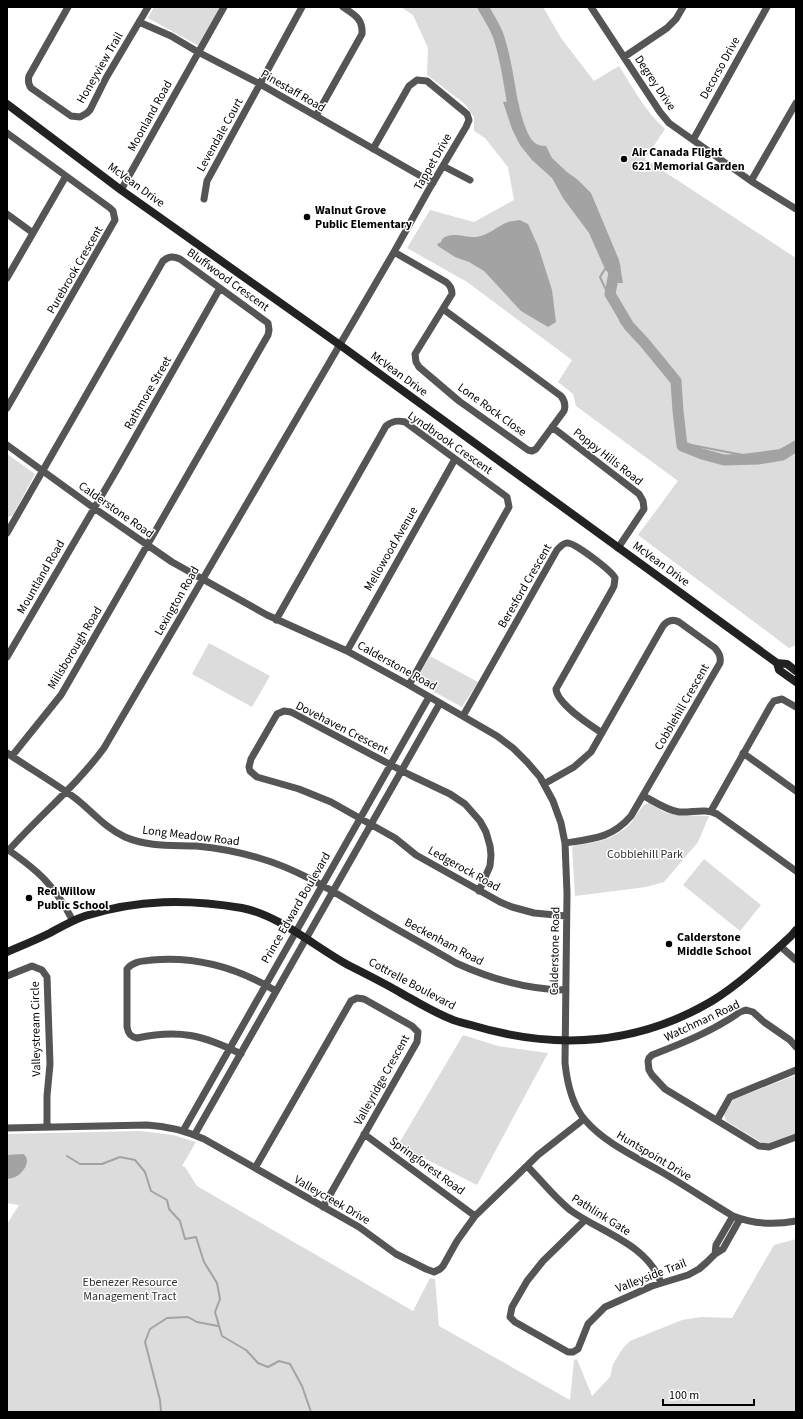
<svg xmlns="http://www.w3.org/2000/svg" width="803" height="1419" viewBox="0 0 803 1419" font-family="'Source Sans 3',sans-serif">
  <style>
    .green { fill: #dcdcdc }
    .water { fill: #a3a3a3 }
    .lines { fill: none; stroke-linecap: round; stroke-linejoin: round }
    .stream { stroke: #a3a3a3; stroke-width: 2 }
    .river { stroke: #a3a3a3; stroke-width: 11 }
    .minor { stroke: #555; stroke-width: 7 }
    .secondary { stroke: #222; stroke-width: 8 }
    .poi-dot { fill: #000; stroke: #fff; stroke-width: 1.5 }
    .labels { text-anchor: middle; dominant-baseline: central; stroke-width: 3; stroke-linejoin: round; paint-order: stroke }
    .street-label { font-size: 12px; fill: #000; stroke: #fff }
    .poi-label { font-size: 12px; font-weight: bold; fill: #000; stroke: #fff; text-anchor: start }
    .park-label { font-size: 12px; fill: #333; stroke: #fff }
  </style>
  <rect width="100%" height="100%" fill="#fff"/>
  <!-- green -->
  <path class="green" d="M 154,7 L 220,7 L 199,46 L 148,18 Z
    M 401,7 L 543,7 L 561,38 L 594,81 L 619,66 C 633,88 645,111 665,129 L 645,159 L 796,258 L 796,645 L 789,648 L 638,535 L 678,481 L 576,406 L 573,394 L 558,382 L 572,360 L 467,282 L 407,248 L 430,210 L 474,222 L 514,200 L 508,167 L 485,138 L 474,131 L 474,117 L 465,104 L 427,75 L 428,48 L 413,15 Z
    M 7,454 L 35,474 L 13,515 L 7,518 Z
    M 209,643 L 270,676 L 252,707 L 192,674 Z
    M 430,656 L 478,682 L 462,707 L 416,682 L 417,679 Z
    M 649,803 L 664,812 L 676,815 L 709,816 L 698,842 L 664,882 L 646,887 L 575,896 L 572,847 L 575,845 C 596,843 615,839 630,824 C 636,818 641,804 649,803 Z
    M 704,859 L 761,905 L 740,931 L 683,885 Z
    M 463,1035 L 498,1046 L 548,1053 L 477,1185 L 398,1145 Z
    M 796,1075 L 796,1133 L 767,1144 L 764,1144 L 726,1121 L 724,1114 L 734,1099 Z
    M 140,1131 L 173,1135 L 196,1142 L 182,1166 L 185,1167 L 197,1186 L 413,1311 L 430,1278 L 435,1279 L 439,1326 L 570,1400 L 574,1360 L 577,1359 L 592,1396 L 610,1377 L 613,1364 L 623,1348 L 630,1341 L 682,1320 L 701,1317 L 732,1318 L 774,1245 L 796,1239 L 796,1412 L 7,1412 L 7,1224 L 19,1205 L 7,1203 L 7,1134 Z"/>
  <!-- water -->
  <path class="water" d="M 518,101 C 520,111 526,135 534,142 C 537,145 541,146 546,146 L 552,158 L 567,172 L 578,180 L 591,193 L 619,260 L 623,283 L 616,283 L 605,269 L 589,233 L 563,198 L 552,178 L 532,160 L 520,145 L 512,129 L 503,102 Z
    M 520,220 L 528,224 L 538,246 L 552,290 L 556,322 L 548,327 L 521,311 L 484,271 L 469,262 L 455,257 L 438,246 L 437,244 L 441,242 L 442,239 C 452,231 465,238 476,237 C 488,236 497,226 508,222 C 511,221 516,221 520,220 Z
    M 23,1154 C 32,1159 24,1172 17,1176 C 14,1178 10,1178 7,1179 L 7,1155 Z"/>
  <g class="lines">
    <!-- stream -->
    <path class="stream" d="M 605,269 L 600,277 L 622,324 L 644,339 L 663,358 L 673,375 L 677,398 L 677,422 L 680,436 L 686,444 L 743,455 L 780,450 L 796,442
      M 67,1156 L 80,1164 L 102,1164 L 120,1157 L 135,1160 L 145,1172 L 151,1191 L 167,1200 L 169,1209 L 180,1221 L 185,1239 L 196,1237 L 204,1262 L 217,1283 L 220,1299 L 215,1312 L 222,1336 L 246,1350 L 258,1363 L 268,1367 L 279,1361 L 290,1364 L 302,1386 L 311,1412
      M 161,1412 L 160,1400 L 145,1342 L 150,1329 L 167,1318 L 188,1317 L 197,1322 L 218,1326"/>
    <!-- river -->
    <path class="river" d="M 483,7 C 488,16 494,25 498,35 C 507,60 509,88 515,115
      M 613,264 L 615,267 L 610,294 L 629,326 L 644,342 L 676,381 L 678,411 L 682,446 L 702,454 L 724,460 L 758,459 L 782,455 L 796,446"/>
    <!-- minor -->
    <path class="minor" d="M 68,7 L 29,76 C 28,80 28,84 31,88 L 71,116 L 80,117 L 87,113 L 90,110 L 106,78 L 148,7
      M 591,7 L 660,112 L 669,123 L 751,181 L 796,209
      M 139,22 L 171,36 L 198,52 L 260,84 L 433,183
      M 624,57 L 667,28 L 676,19 L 683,7
      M 316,116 L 362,34 C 363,18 354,15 343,7
      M 7,133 L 110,208 L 113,211 L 115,220 L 7,408
      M 693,140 L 767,7
      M 443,166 L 470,180
      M 751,181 L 796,103
      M 121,190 L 224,7
      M 204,199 L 207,181 L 302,7
      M 7,214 L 33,233
      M 394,252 L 446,282 C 450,285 452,289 452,294 L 415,354 L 416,362 L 419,367 L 459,401 L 528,450 L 532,451 L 536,449 L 564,411 C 566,405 565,401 561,396 L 443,309
      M 7,278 L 66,176
      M 552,427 L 639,494 L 643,501 L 644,509 L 618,548
      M 7,445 L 94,508 L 172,562 L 267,615 L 347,651 L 409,685 L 497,736 L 513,748 L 527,762 L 540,777 L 553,801 L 561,823 L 565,843 L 567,893 L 565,1063 C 567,1082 572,1105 585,1120 C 605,1143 634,1156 660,1171 C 684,1185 708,1201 733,1216 C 753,1224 775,1225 796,1221
      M 7,533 L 163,261 C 169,256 173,256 180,259 L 268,323 L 269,330 L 268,335 L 68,683 L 61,695 L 12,756
      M 276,620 L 386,426 C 392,421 397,420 405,422 L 507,497 L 509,507 L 409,685
      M 347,651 L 455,459
      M 7,657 L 116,471 L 220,288
      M 463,716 L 557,550 C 560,547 563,543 567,543 C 574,542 612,571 615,578 L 614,586 L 612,590 L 556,689 C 557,704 590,725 602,733
      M 7,753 C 29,768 53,782 75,798 C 92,811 105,828 125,837 C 148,847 172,845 196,846 C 217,848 239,852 259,858 C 301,870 337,894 374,916 C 401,932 429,947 456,963 C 491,979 527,990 566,990
      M 743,753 L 796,791
      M 544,784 L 574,767 L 591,752 L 663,626 C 668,620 673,619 679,622 L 715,648 C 719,653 721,656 720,663 L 631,816 C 612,838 593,839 565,843
      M 644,796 C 655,802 666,810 679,812 C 692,813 705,808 717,814 L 796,871
      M 711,811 L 771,705 L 774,701 L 782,699 L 796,707
      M 7,849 C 40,872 54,885 73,921
      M 9,850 C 40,815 76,786 104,748 L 394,252 L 428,191 L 466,127 L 469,120 L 467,114 L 427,81 L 417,80 L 409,86 L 373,149
      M 479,891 L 490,866 L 491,855 L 490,846 L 486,832 L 480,821 L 465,804 L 450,794 L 410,775 L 291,712 L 284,711 L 277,714 L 251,759 L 249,767 L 250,771 L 257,777 L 299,789 L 331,802 L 395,838 L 416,855 L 500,902 L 512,907 L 534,913 L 566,916
      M 780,946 L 796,960
      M 7,976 L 32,966 L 42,970 L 47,977 L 50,1064 L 47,1096 L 47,1127
      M 796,1047 L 790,1040 L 764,1022 L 753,1012 L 746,1010 L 740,1012 C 713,1031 683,1043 652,1055 L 649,1058 L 648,1061 L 649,1070 L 652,1075 L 665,1089 L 759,1146 L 769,1147 L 796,1137
      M 241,1054 C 203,1035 179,1029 137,1038 C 130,1037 128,1033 127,1027 L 127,969 C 133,961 144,961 152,960 C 197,956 238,968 276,991
      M 717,1120 L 730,1097 L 796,1070
      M 7,1128 L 147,1125 C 167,1126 186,1131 204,1139 L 359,1227 L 396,1254 L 426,1269 L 434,1272 L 440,1269 L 443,1266 L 457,1241 L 475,1216 L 538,1155 L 584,1119
      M 183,1131 L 429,697
      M 195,1134 L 440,703
      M 364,1134 L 475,1216
      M 527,1166 C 541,1180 554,1197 570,1210 C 600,1232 648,1244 661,1283
      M 255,1168 L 351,1001 L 357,998 L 364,999 L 412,1026 L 418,1032 L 417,1042 L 323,1207
      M 585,1220 L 543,1261 L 527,1281 L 512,1307 L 510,1317 L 515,1322 L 568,1352 L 573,1352 L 578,1349 L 588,1324 L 605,1307 L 652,1286 L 688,1275 L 699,1269 L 707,1262 L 715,1254 L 723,1249 L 740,1219
      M 715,1254 L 716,1245 L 733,1216"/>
    <!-- secondary -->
    <path class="secondary" d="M 7,104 L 121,190 L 340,345 L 777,663 L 787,664 L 796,671
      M 777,663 L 779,670 L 796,682
      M 7,952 C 21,946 36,940 50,933 C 61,927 73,920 85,916 C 138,899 188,899 242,908 C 279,915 315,947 348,965 C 366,974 384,983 401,993 C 417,1002 433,1012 451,1019 C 457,1022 464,1023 471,1025 C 554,1050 636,1046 712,1001 C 741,983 766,959 791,936 L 796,930"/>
  </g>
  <!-- markers -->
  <g class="poi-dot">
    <circle cx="624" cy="159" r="4"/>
    <circle cx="307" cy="217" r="4"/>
    <circle cx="29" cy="898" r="4"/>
    <circle cx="669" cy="944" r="4"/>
  </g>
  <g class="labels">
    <!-- street labels -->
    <g class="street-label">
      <text transform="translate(100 68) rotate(-60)">Honeyview Trail</text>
      <text transform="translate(720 68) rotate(-61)">Decorso Drive</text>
      <text transform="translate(655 83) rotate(56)">Degrey Drive</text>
      <text transform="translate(293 91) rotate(30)">Pinestaff Road</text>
      <text transform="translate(150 116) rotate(-61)">Moonland Road</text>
      <text transform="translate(220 135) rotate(-61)">Levendale Court</text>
      <text transform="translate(433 162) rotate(-60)">Tappet Drive</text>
      <text transform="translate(136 185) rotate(36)">McVean Drive</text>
      <text transform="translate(75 270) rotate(-60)">Purebrook Crescent</text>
      <text transform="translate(228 280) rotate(36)">Bluffwood Crescent</text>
      <text transform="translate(399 374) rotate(36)">McVean Drive</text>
      <text transform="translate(148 393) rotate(-60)">Rathmore Street</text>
      <text transform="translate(492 410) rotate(36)">Lone Rock Close</text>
      <text transform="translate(450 443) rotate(35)">Lyndbrook Crescent</text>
      <text transform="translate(608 457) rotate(38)">Poppy Hills Road</text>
      <text transform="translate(116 510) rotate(35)">Calderstone Road</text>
      <text transform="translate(391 549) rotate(-60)">Mellowood Avenue</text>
      <text transform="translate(661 564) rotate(36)">McVean Drive</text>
      <text transform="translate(41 577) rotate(-60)">Mountland Road</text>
      <text transform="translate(525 586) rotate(-60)">Beresford Crescent</text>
      <text transform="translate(177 601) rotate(-60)">Lexington Road</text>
      <text transform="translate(75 648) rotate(-59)">Millsborough Road</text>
      <text transform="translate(397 666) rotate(29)">Calderstone Road</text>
      <text transform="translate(682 707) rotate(-60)">Cobblehill Crescent</text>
      <text transform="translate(342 728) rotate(27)">Dovehaven Crescent</text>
      <text transform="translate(191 836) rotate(7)">Long Meadow Road</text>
      <text transform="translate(464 869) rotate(29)">Ledgerock Road</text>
      <text transform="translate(296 908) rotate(-60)">Prince Edward Boulevard</text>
      <text transform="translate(444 942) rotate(28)">Beckenham Road</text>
      <text transform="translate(555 951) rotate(-89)">Calderstone Road</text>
      <text transform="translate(412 984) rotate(28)">Cottrelle Boulevard</text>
      <text transform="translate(702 1021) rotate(-25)">Watchman Road</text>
      <text transform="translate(36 1029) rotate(-91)">Valleystream Circle</text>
      <text transform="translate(382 1080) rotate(-61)">Valleyridge Crescent</text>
      <text transform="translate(654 1156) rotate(31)">Huntspoint Drive</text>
      <text transform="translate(427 1166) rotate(36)">Springforest Road</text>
      <text transform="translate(332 1200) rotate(30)">Valleycreek Drive</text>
      <text transform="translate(601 1215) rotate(32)">Pathlink Gate</text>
      <text transform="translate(651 1276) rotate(-21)">Valleyside Trail</text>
    </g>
    <!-- poi labels -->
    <g class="poi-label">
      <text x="632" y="152">Air Canada Flight<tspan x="632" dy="14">621 Memorial Garden</tspan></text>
      <text x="315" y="210">Walnut Grove<tspan x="315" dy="14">Public Elementary</tspan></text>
      <text x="37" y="891">Red Willow<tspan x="37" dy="14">Public School</tspan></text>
      <text x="677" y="937">Calderstone<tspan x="677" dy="14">Middle School</tspan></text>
    </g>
    <!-- park labels -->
    <g class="park-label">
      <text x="645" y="854">Cobblehill Park</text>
      <text x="130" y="1282">Ebenezer Resource<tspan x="130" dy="14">Management Tract</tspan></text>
    </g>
  </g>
  <!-- border -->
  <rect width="803" height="1419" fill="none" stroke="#000000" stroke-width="16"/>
  <!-- scale -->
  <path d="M663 1399v6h91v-6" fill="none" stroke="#000000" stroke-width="2"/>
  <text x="669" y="1399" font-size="12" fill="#000000" stroke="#ffffff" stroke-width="3" paint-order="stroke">100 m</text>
</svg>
